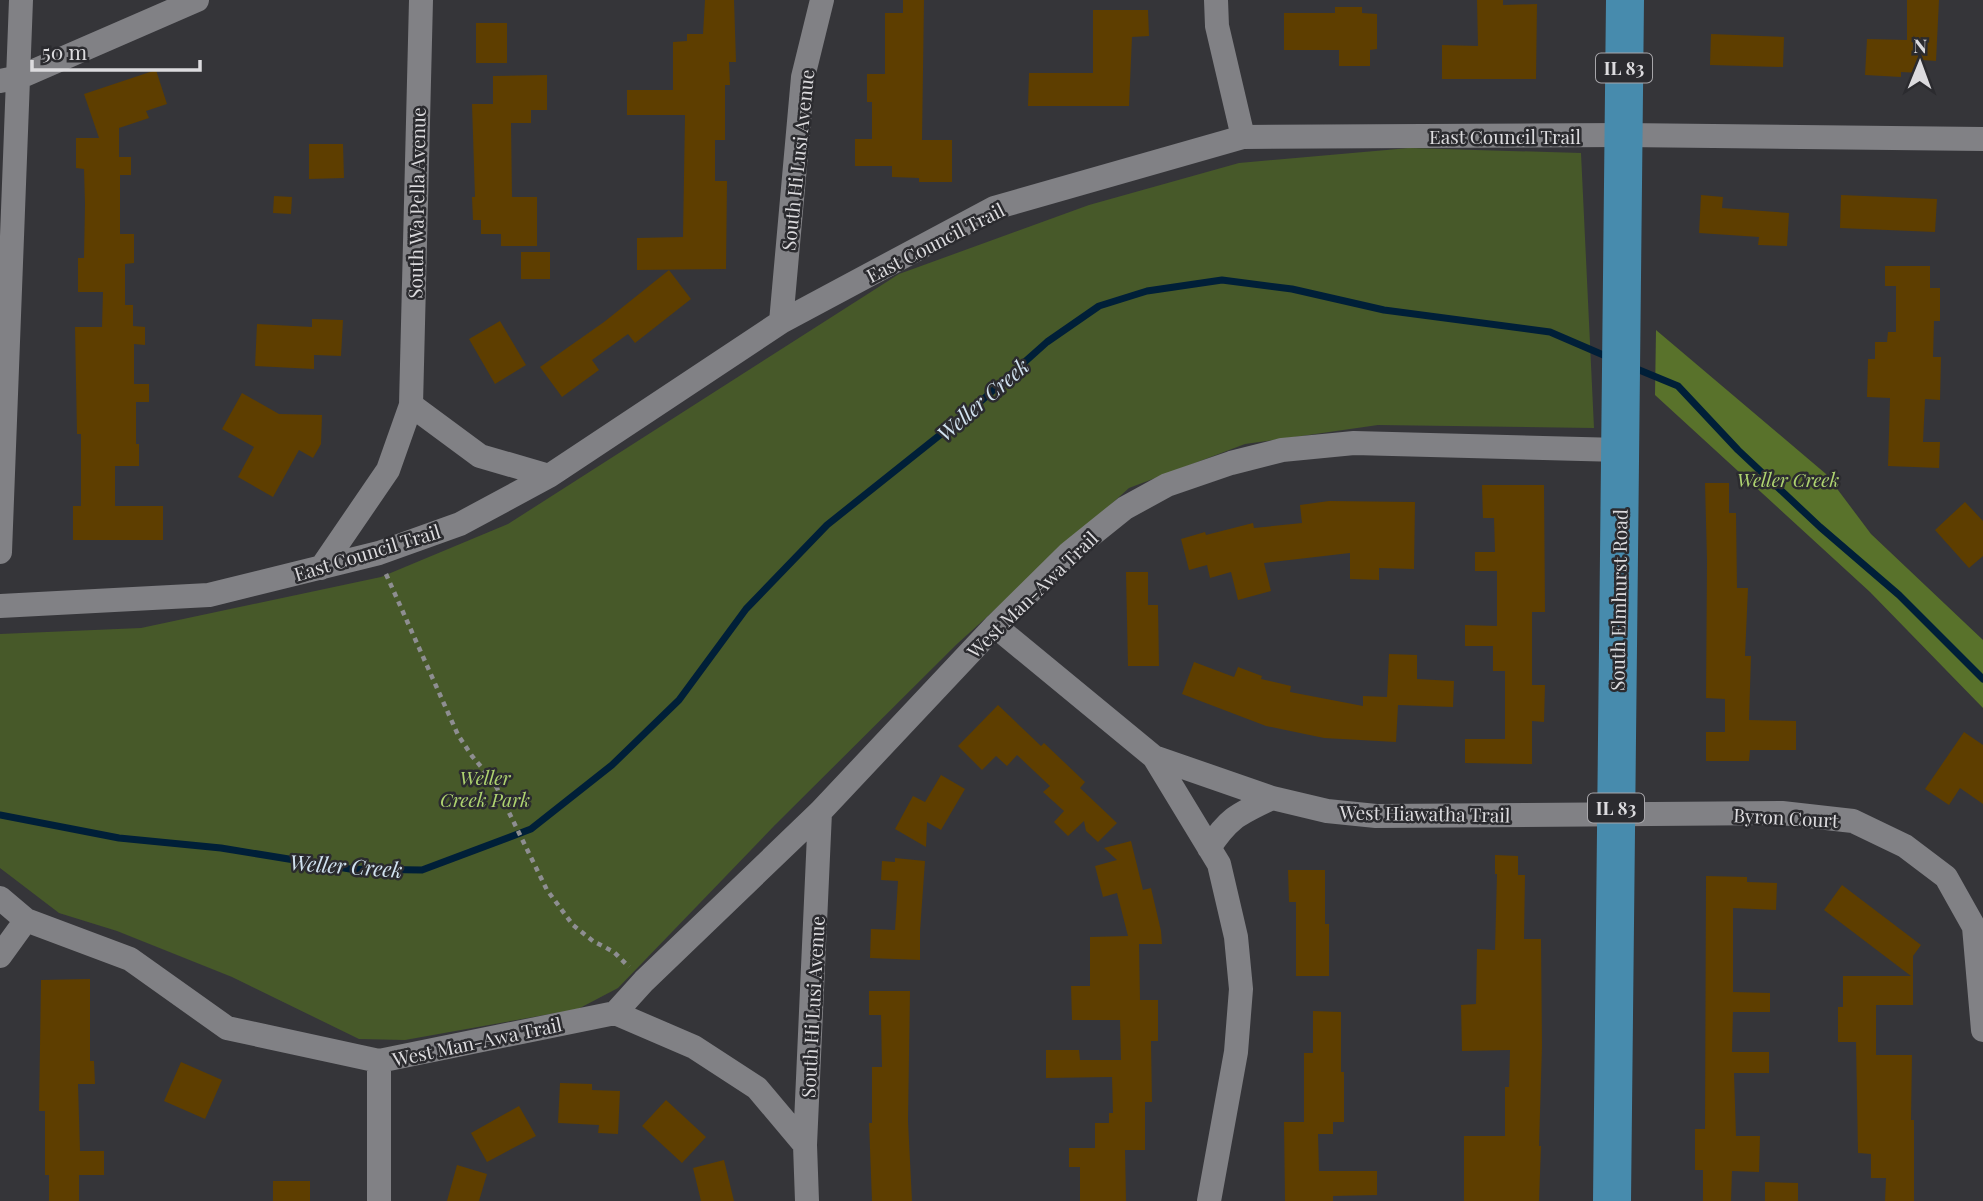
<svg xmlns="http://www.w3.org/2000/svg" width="1983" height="1201" viewBox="0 0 1983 1201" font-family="'Playfair Display',serif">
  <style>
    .green { fill: #475929 }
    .forest { fill: #59722b }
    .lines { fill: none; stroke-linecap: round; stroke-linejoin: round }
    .stream { stroke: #001f38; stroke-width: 7 }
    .building { fill: #5e3e00 }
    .path { stroke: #8e8e91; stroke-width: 4.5; stroke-dasharray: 5 5; stroke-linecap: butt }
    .street { stroke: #818185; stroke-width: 24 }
    .primary { stroke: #478bad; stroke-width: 38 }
    .labels { text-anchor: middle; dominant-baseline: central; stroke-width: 5; stroke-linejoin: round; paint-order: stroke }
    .shield { fill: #2b2b2f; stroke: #a7a6aa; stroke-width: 2 }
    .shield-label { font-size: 18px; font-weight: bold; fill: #dcdbde }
    .street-label { font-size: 19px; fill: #dcdbde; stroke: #2b2b2f }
    .park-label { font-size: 19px; font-style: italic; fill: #aed370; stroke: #2b2b2f }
    .water-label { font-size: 21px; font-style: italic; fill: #d1e2f0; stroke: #2b2b2f }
  </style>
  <rect width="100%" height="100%" fill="#353539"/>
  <!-- green -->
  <path class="green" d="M 1409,148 L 1581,153 L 1594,428 L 1378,425 L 1245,444 L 1129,488 L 957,644 L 774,826 L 618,988 L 578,1009 L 405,1040 L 359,1039 L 232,977 L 117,931 L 59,913 L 0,868 L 0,634 L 141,628 L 381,577 L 508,524 L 899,274 L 1089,205 L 1239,163 Z"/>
  <!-- forest -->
  <path class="forest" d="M 1656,330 L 1826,474 L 1871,534 L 1983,640 L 1983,708 L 1870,592 L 1655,395 Z"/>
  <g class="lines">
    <!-- stream -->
    <path class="stream" d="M 1632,367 L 1678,386 L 1738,450 L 1820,527 L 1899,595 L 1983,679
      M 0,815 L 119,838 L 221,848 L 350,869 L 422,870 L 531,829 L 612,765 L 679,700 L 746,609 L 827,525 L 970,411 L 1047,342 L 1099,306 L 1147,291 L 1222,280 L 1292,289 L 1384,310 L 1550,332 L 1608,357"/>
  </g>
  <!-- building -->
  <path class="building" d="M 705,0 L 734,0 L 736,62 L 729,62 L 730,85 L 725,85 L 725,140 L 715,140 L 715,181 L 727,181 L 726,269 L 637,270 L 637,238 L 683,237 L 685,115 L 627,115 L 627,90 L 673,90 L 673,42 L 687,41 L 687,34 L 703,34 Z
    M 903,0 L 924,0 L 922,140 L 952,140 L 952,182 L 919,182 L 919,178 L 892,177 L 892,166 L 855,166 L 855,139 L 872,139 L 872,102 L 867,102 L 867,74 L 885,74 L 885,13 L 903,13 Z
    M 1477,0 L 1503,0 L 1503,5 L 1537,4 L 1536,79 L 1442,79 L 1442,45 L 1478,46 Z
    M 1907,0 L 1939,0 L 1936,61 L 1922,60 L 1921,73 L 1901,72 L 1901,77 L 1865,75 L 1867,39 L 1907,40 Z
    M 1335,7 L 1362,7 L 1362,13 L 1377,14 L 1377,49 L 1370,50 L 1370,66 L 1339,66 L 1339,50 L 1284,50 L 1284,13 L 1335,13 Z
    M 1093,10 L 1148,10 L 1149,36 L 1132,37 L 1129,106 L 1028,106 L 1029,73 L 1093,73 Z
    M 476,23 L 507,23 L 507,63 L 476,63 Z
    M 1711,34 L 1784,37 L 1783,67 L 1710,65 Z
    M 156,70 L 167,104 L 146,111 L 149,118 L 119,128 L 119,157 L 131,157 L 131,175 L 120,175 L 120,234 L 134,234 L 134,263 L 125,264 L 125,305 L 133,305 L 133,326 L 145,327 L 145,345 L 134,344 L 134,384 L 149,384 L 149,402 L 136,402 L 136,444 L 139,444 L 139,466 L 115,466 L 115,506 L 163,506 L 163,540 L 73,540 L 73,506 L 81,506 L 81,434 L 77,434 L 75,327 L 102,327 L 103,292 L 78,292 L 78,258 L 84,258 L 85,204 L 84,169 L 76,168 L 76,138 L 99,138 L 84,94 Z
    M 547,75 L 547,110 L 531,110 L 531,123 L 511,123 L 512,197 L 537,197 L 537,246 L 501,246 L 501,234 L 481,234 L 481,220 L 473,220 L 472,197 L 475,197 L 472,104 L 493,104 L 493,76 Z
    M 309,144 L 343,144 L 344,178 L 309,179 Z
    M 1701,195 L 1723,197 L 1722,208 L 1789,213 L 1787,246 L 1758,245 L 1759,237 L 1699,233 Z
    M 1841,195 L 1937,199 L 1935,232 L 1840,228 Z
    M 274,196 L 292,197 L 291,214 L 273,213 Z
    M 521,252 L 550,252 L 550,279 L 521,279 Z
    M 1885,266 L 1930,266 L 1930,288 L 1940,288 L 1940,321 L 1934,321 L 1933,357 L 1941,357 L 1940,400 L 1925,399 L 1923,442 L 1940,442 L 1939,468 L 1888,466 L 1890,398 L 1867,397 L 1868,359 L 1875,359 L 1875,342 L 1887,342 L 1888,332 L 1896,332 L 1896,286 L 1885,286 Z
    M 669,270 L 691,299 L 635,343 L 628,334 L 592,360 L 599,370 L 562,397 L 540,367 L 604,322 Z
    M 312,319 L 343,320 L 341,356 L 314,355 L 314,369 L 255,366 L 257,324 L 312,327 Z
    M 500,321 L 526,365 L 495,384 L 469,339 Z
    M 242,393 L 279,414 L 322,415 L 321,444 L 313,458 L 299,450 L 273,497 L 238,477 L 254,447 L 222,429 Z
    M 1705,483 L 1729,483 L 1729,513 L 1736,513 L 1737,588 L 1748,588 L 1745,656 L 1751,656 L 1749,720 L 1796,721 L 1796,750 L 1750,750 L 1749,761 L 1706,761 L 1706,732 L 1725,732 L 1725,699 L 1706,698 L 1707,560 Z
    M 1482,485 L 1544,485 L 1545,612 L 1532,612 L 1532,685 L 1545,685 L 1544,722 L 1532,721 L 1532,764 L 1465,763 L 1465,739 L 1505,739 L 1505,671 L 1493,671 L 1493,646 L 1465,646 L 1465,625 L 1497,626 L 1497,571 L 1475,571 L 1475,552 L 1495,552 L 1494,518 L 1483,518 Z
    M 1329,501 L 1415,502 L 1414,569 L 1379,568 L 1379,580 L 1350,579 L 1350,553 L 1264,563 L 1271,591 L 1238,600 L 1231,572 L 1210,578 L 1207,565 L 1189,570 L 1181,539 L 1205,532 L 1206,535 L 1253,523 L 1254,528 L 1302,523 L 1300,505 Z
    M 1965,502 L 1983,521 L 1983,556 L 1969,568 L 1935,530 Z
    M 1126,572 L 1148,572 L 1148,605 L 1158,605 L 1159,666 L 1128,666 Z
    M 1389,654 L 1417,655 L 1417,679 L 1454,681 L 1453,707 L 1398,705 L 1396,742 L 1324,738 L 1266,726 L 1182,694 L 1194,662 L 1234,677 L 1238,667 L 1262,676 L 1261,679 L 1291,686 L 1290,692 L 1363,706 L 1363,696 L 1387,697 Z
    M 998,705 L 1041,746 L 1044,743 L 1085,782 L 1080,788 L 1117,823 L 1098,842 L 1086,831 L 1084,821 L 1068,836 L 1054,822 L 1064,811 L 1043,792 L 1050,786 L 1017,755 L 1007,766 L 996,756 L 982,770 L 958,746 Z
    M 1964,732 L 1983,745 L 1983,804 L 1960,788 L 1949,805 L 1925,789 Z
    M 941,775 L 965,789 L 941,830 L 927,822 L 926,847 L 895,829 L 913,796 L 925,802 Z
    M 1131,841 L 1143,890 L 1151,888 L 1161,931 L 1162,944 L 1139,944 L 1140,1000 L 1158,1000 L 1158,1041 L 1151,1041 L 1152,1102 L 1145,1102 L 1145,1150 L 1125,1150 L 1126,1201 L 1080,1201 L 1080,1167 L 1069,1167 L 1069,1148 L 1095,1148 L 1095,1123 L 1109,1123 L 1109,1113 L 1113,1113 L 1112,1077 L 1046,1078 L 1046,1050 L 1079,1050 L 1080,1060 L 1121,1060 L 1120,1020 L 1072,1020 L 1071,986 L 1090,986 L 1090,937 L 1128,936 L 1117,893 L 1103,897 L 1095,866 L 1117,860 L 1104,848 Z
    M 1495,855 L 1518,856 L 1518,875 L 1525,875 L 1524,939 L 1541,939 L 1542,1046 L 1539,1146 L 1541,1146 L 1539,1201 L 1464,1201 L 1464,1136 L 1505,1136 L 1505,1087 L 1509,1087 L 1510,1050 L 1462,1051 L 1461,1005 L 1476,1004 L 1477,949 L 1495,950 L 1497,874 L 1495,874 Z
    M 895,858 L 925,861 L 920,931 L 920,960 L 870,958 L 871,929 L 895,930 L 898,881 L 881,880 L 882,861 L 895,862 Z
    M 1288,870 L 1325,870 L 1325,924 L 1329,924 L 1329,976 L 1296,976 L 1296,902 L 1289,902 Z
    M 1706,876 L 1747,877 L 1747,882 L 1777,883 L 1776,910 L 1733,908 L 1733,992 L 1770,993 L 1770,1012 L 1733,1012 L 1732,1052 L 1769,1052 L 1769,1073 L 1734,1073 L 1736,1136 L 1760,1136 L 1759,1172 L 1732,1171 L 1731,1201 L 1703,1201 L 1703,1170 L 1695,1170 L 1695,1129 L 1705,1129 Z
    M 1842,885 L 1921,945 L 1913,956 L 1913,1005 L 1876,1005 L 1876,1055 L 1912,1055 L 1911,1120 L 1914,1120 L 1914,1201 L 1885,1201 L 1886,1178 L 1871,1178 L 1871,1154 L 1858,1153 L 1856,1042 L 1838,1042 L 1838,1007 L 1843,1007 L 1843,976 L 1911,976 L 1824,910 Z
    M 90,979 L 90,1061 L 94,1061 L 95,1084 L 78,1084 L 80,1151 L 104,1151 L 104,1175 L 79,1175 L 79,1201 L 49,1201 L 49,1175 L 45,1175 L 45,1111 L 39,1111 L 41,980 Z
    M 869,991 L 910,991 L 908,1121 L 912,1201 L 872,1201 L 869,1123 L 872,1123 L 872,1067 L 882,1067 L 881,1015 L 869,1015 Z
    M 1313,1011 L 1341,1012 L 1341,1072 L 1344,1072 L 1344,1122 L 1333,1122 L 1333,1134 L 1318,1134 L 1319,1171 L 1377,1171 L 1377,1195 L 1333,1196 L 1333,1201 L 1285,1201 L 1284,1122 L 1304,1122 L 1304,1053 L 1313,1053 Z
    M 181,1062 L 222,1080 L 205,1119 L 164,1101 Z
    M 560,1083 L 592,1084 L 592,1090 L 620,1091 L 618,1134 L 598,1133 L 599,1125 L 558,1123 Z
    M 666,1100 L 706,1137 L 682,1163 L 642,1126 Z
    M 519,1106 L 536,1136 L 487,1162 L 471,1133 Z
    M 724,1160 L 734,1201 L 701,1201 L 693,1168 Z
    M 457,1165 L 487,1174 L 479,1201 L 447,1201 Z
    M 273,1181 L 310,1181 L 310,1201 L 273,1201 Z
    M 1765,1182 L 1798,1183 L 1798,1201 L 1765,1201 Z"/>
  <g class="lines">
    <!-- path -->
    <path class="path" d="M 386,574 L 458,735 L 472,756 L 494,782 L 547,890 L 573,925 L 593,941 L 614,952 L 629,967"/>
    <!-- street -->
    <path class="street" d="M 1216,0 L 1217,26 L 1243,137
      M 0,81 L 20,77 L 197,0
      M 781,322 L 803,77 L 822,0
      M 411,405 L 480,456 L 549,476
      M 0,552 L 21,0
      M 321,568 L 388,470 L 411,405 L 421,0
      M 0,606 L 209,595 L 379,553 L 460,524 L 549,476 L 781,322 L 994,208 L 1243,137 L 1624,135 L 1983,139
      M 995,626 L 1154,757 L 1272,798 L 1327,811 L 1376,816 L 1782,813 L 1853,821 L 1905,846 L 1946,877 L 1974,927 L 1983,1030
      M 1154,757 L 1219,864 L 1236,937 L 1241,989 L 1236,1052 L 1209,1201
      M 1209,848 C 1229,817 1239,814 1272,798
      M 0,898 L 26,920 L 130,959 L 227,1028 L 379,1061 L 615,1013 L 694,1047 L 757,1088 L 805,1145
      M 0,956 L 26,920
      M 615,1013 L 644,981 L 820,812 L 995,626 L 1069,553 L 1125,508 L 1167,485 L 1231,463 L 1282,450 L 1354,443 L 1620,450
      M 379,1201 L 379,1061
      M 807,1201 L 805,1145 L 820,812"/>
    <!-- primary -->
    <path class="primary" d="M 1612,1201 L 1625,0"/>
  </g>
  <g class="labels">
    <!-- shield labels -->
    <g class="shield">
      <rect x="1596" y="53.5" width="56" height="29" rx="5"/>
      <rect x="1588" y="793.5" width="56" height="29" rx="5"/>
    </g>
    <g class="shield-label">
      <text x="1624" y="68">IL 83</text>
      <text x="1616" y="808">IL 83</text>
    </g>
    <!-- street labels -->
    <g class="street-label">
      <text x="1505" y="136">East Council Trail</text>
      <text transform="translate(797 160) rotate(-84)">South Hi Lusi Avenue</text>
      <text transform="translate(416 203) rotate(-89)">South Wa Pella Avenue</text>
      <text transform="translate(935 242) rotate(-27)">East Council Trail</text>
      <text transform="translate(367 552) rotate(-17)">East Council Trail</text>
      <text transform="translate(1032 594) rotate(-44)">West Man-Awa Trail</text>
      <text transform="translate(1618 600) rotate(-89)">South Elmhurst Road</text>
      <text transform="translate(1425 813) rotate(1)">West Hiawatha Trail</text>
      <text transform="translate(1786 817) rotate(3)">Byron Court</text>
      <text transform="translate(812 1007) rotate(-87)">South Hi Lusi Avenue</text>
      <text transform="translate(477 1041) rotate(-12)">West Man-Awa Trail</text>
    </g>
    <!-- park labels -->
    <g class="park-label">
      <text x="1788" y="479">Weller Creek</text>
      <text x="485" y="777">Weller<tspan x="485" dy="22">Creek Park</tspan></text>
    </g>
    <!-- water labels -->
    <g class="water-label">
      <text transform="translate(982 399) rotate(-41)">Weller Creek</text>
      <text transform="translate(346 865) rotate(4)">Weller Creek</text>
    </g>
  </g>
  <!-- north arrow -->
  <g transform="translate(1920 63) rotate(1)" stroke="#2b2b2f" stroke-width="5" paint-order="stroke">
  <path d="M0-5L12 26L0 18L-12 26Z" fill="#dcdbde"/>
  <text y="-10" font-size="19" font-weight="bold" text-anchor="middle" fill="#dcdbde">N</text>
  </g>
  <!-- scale -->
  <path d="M32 60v10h168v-10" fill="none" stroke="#dcdbde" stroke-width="3.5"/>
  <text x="42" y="60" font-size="21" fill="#dcdbde" stroke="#2b2b2f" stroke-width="5" paint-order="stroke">50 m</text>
</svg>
